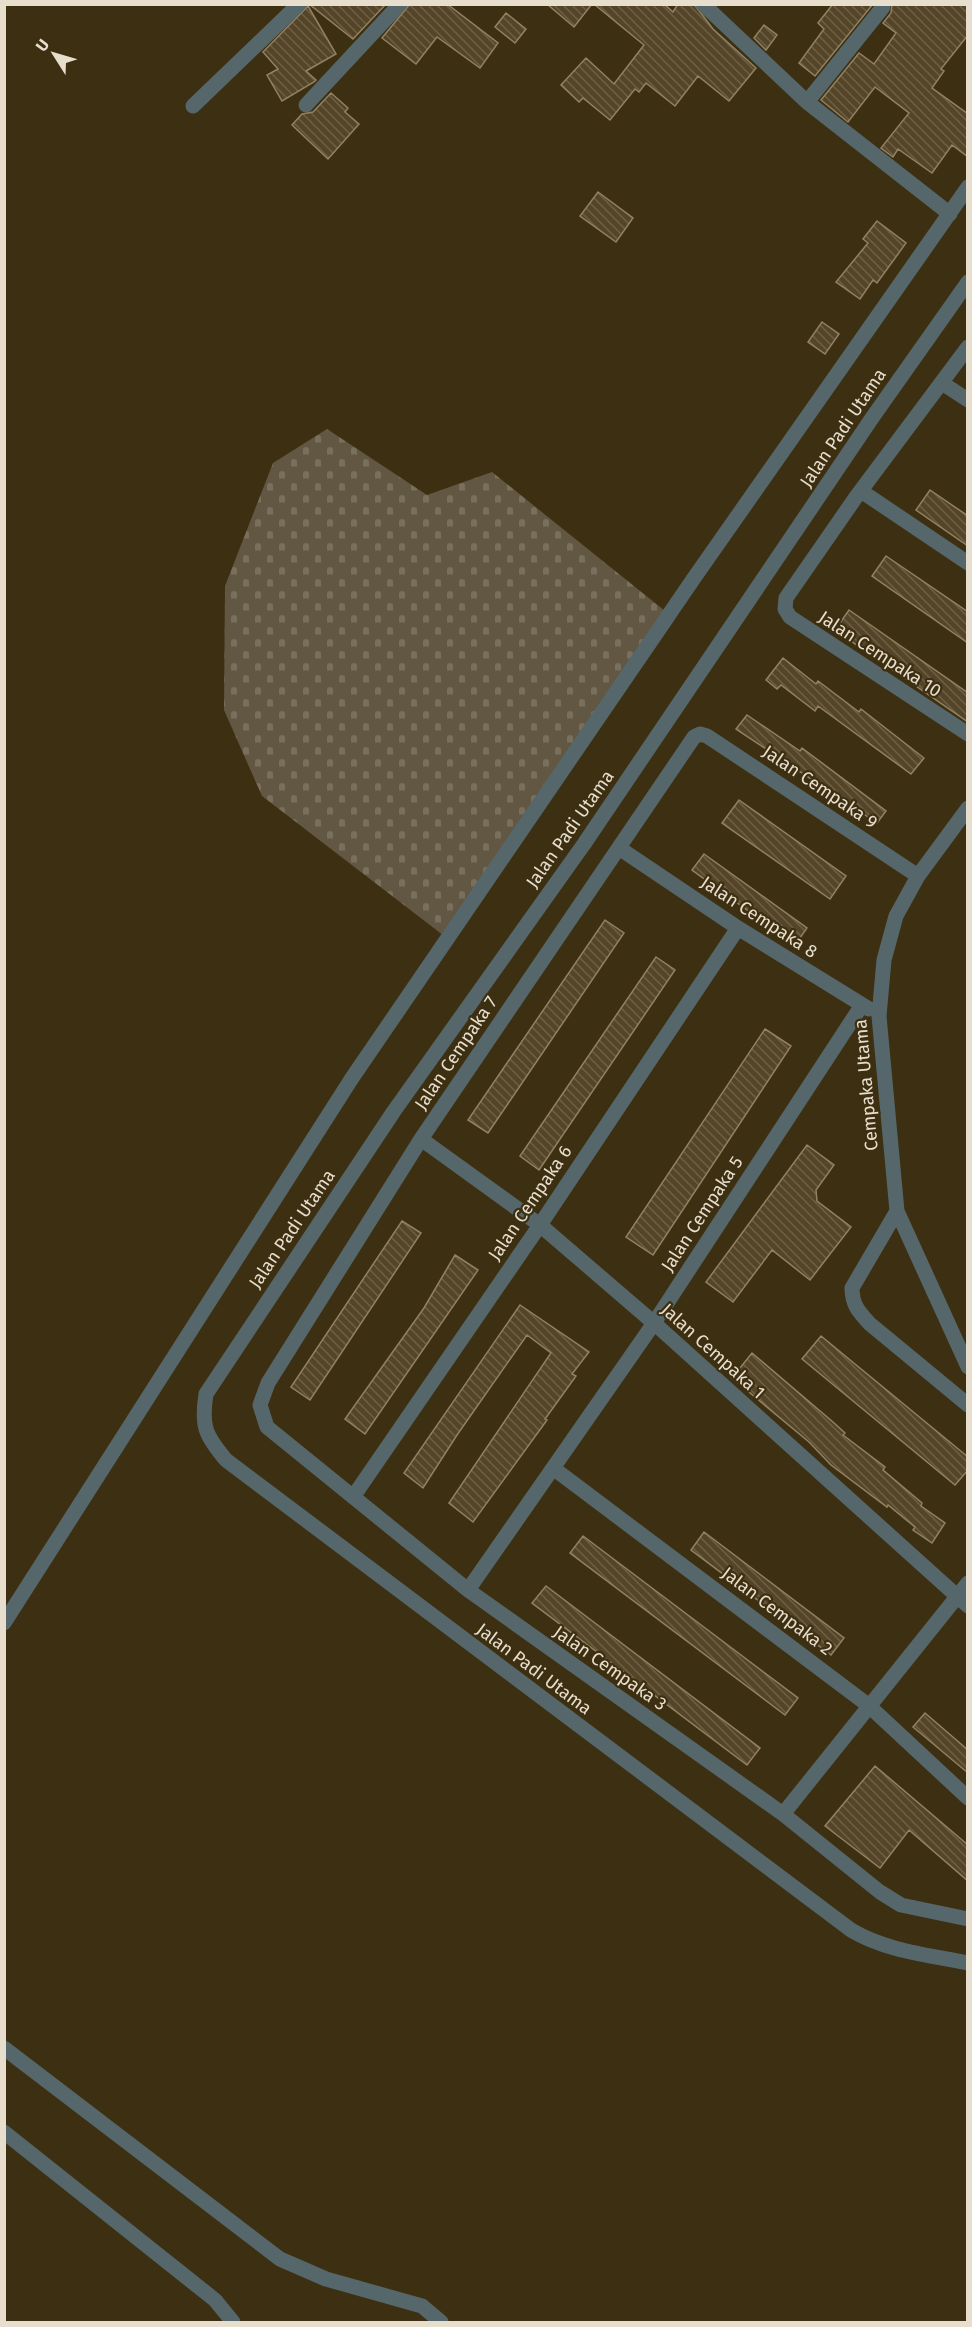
<svg xmlns="http://www.w3.org/2000/svg" width="972" height="2327" viewBox="0 0 972 2327" font-family="'Fira Sans',sans-serif">
  <style>
    .cemetery { fill: url(#cemetery-stones) }
    .building { fill: url(#building-back-hatch); stroke: #928262; stroke-width: 1.5 }
    .lines { fill: none; stroke-linecap: round; stroke-linejoin: round }
    .minor { stroke: #55676a; stroke-width: 15 }
    .tertiary { stroke: #55676a; stroke-width: 15 }
    .labels { text-anchor: middle; dominant-baseline: central; stroke-width: 4.5; stroke-linejoin: round; paint-order: stroke }
    .street-label { font-size: 18px; fill: #e7decd; stroke: #3d2f11 }
  </style>
  <defs>
    <pattern id="cemetery-stones" width="16" height="16" patternUnits="userSpaceOnUse" patternTransform="scale(1.5)"><rect width="16" height="16" fill="#625742"/><path d="M2 7V4a2 2 0 0 1 4 0v3zM10 15v-3a2 2 0 0 1 4 0v3z" fill="#786f5c"/></pattern>
    <pattern id="building-back-hatch" width="6" height="6" patternUnits="userSpaceOnUse" patternTransform="scale(1.5)"><rect width="6" height="6" fill="#554528"/><path d="M-1 5l2 2M0 0l6 6M5-1l2 2" fill="none" stroke="#6d5f46"/></pattern>
  </defs>
  <rect width="100%" height="100%" fill="#3d2f11"/>
  <!-- cemetery -->
  <path class="cemetery" d="M 327,429 L 427,495 L 492,472 L 675,619 L 452,942 L 262,796 L 224,710 L 225,586 L 273,463 Z"/>
  <!-- building -->
  <path class="building" d="M 309,4 L 386,4 L 353,39 Z
    M 410,4 L 447,4 L 498,43 L 480,68 L 437,37 L 416,64 L 382,38 Z
    M 547,4 L 592,4 L 574,27 Z
    M 594,4 L 664,4 L 673,12 L 678,4 L 694,4 L 713,29 L 756,68 L 729,101 L 698,76 L 675,106 L 646,83 L 639,92 L 635,89 L 610,120 L 583,98 L 579,102 L 561,85 L 586,58 L 614,84 L 644,45 Z
    M 833,4 L 873,4 L 815,76 L 799,63 L 824,29 L 818,23 Z
    M 892,4 L 968,4 L 968,35 L 941,69 L 944,71 L 932,88 L 968,114 L 968,157 L 952,145 L 932,173 L 898,149 L 893,157 L 881,148 L 909,113 L 875,87 L 848,122 L 821,100 L 859,53 L 874,64 L 896,33 L 883,23 L 891,13 Z
    M 308,6 L 336,54 L 306,71 L 316,80 L 314,82 L 282,101 L 267,75 L 278,69 L 263,52 Z
    M 506,13 L 526,29 L 515,43 L 495,27 Z
    M 764,25 L 777,35 L 766,50 L 754,38 Z
    M 331,93 L 348,108 L 345,112 L 359,124 L 328,159 L 292,125 L 302,114 L 313,112 Z
    M 598,192 L 633,218 L 616,242 L 580,216 Z
    M 877,221 L 906,243 L 877,283 L 873,280 L 860,299 L 836,282 L 868,243 L 863,239 Z
    M 822,322 L 839,334 L 825,354 L 808,342 Z
    M 930,490 L 968,516 L 968,546 L 916,510 Z
    M 886,556 L 968,612 L 968,643 L 872,576 Z
    M 849,610 L 968,693 L 968,722 L 835,630 Z
    M 783,658 L 816,684 L 818,681 L 859,712 L 861,709 L 924,758 L 911,774 L 818,706 L 815,711 L 781,685 L 777,689 L 766,680 Z
    M 747,715 L 800,751 L 802,748 L 886,811 L 877,823 L 736,729 Z
    M 739,800 L 846,876 L 830,899 L 722,823 Z
    M 704,854 L 807,928 L 795,945 L 692,870 Z
    M 605,920 L 624,933 L 488,1133 L 468,1120 Z
    M 656,957 L 675,970 L 539,1170 L 520,1156 Z
    M 765,1029 L 791,1046 L 653,1255 L 626,1237 Z
    M 807,1145 L 834,1165 L 816,1190 L 817,1201 L 851,1227 L 810,1280 L 772,1250 L 733,1302 L 706,1282 Z
    M 402,1221 L 421,1233 L 310,1400 L 291,1387 Z
    M 455,1255 L 478,1270 L 365,1434 L 345,1419 L 424,1308 Z
    M 520,1305 L 589,1352 L 572,1374 L 576,1376 L 545,1419 L 547,1420 L 473,1522 L 449,1503 L 551,1353 L 527,1335 L 457,1435 L 423,1488 L 404,1473 Z
    M 821,1336 L 968,1457 L 968,1470 L 955,1485 L 802,1359 Z
    M 752,1353 L 833,1422 L 845,1433 L 843,1435 L 885,1467 L 883,1470 L 922,1503 L 921,1506 L 945,1523 L 932,1543 L 913,1530 L 915,1527 L 888,1505 L 887,1507 L 831,1465 L 809,1442 L 732,1378 Z
    M 704,1532 L 844,1638 L 831,1655 L 691,1550 Z
    M 583,1536 L 798,1698 L 785,1715 L 570,1553 Z
    M 546,1586 L 760,1748 L 747,1765 L 532,1603 Z
    M 925,1713 L 968,1750 L 968,1773 L 913,1727 Z
    M 875,1766 L 968,1845 L 968,1881 L 909,1830 L 880,1868 L 825,1826 Z"/>
  <g class="lines">
    <!-- minor -->
    <path class="minor" d="M 703,4 L 807,102 L 950,214
      M 807,102 L 883,7
      M 306,105 L 400,4
      M 193,106 L 299,4
      M 968,282 L 872,418 L 584,844 L 394,1111 L 206,1394 C 201,1426 205,1435 226,1460 L 851,1930 C 886,1951 928,1955 968,1963
      M 968,347 L 856,497 L 786,598 L 785,609 L 790,617 L 968,734
      M 942,383 L 968,400
      M 861,491 L 968,563
      M 968,808 L 918,876 L 896,916 L 884,960 L 879,1016 L 897,1211 L 968,1367
      M 619,848 L 738,928 L 869,1009
      M 918,876 L 707,736 L 700,734 L 694,737 L 421,1139 L 268,1383 L 260,1405 L 267,1427 L 468,1590 L 783,1814 L 880,1892 L 901,1905 L 968,1919
      M 421,1139 L 540,1225 L 654,1323 L 968,1606
      M 897,1211 L 852,1288 C 852,1305 859,1312 870,1324 L 968,1405
      M 553,1468 L 868,1705 L 968,1798
      M 353,1497 L 540,1225 L 738,928
      M 468,1590 L 654,1323 L 862,1005
      M 4,1623 L 352,1078 L 694,578 L 968,187
      M 783,1814 L 968,1583"/>
    <!-- tertiary -->
    <path class="tertiary" d="M 4,2048 L 280,2259 L 326,2279 L 422,2306 L 441,2322
      M 4,2132 L 215,2300 L 233,2322"/>
  </g>
  <g class="labels">
    <!-- street labels -->
    <g class="street-label">
      <text transform="translate(843 428) rotate(-56)">Jalan Padi Utama</text>
      <text transform="translate(880 654) rotate(33)">Jalan Cempaka 10</text>
      <text transform="translate(820 787) rotate(34)">Jalan Cempaka 9</text>
      <text transform="translate(570 829) rotate(-55)">Jalan Padi Utama</text>
      <text transform="translate(759 917) rotate(33)">Jalan Cempaka 8</text>
      <text transform="translate(456 1053) rotate(-56)">Jalan Cempaka 7</text>
      <text transform="translate(866 1085) rotate(-95)">Cempaka Utama</text>
      <text transform="translate(530 1203) rotate(-56)">Jalan Cempaka 6</text>
      <text transform="translate(702 1214) rotate(-57)">Jalan Cempaka 5</text>
      <text transform="translate(292 1229) rotate(-56)">Jalan Padi Utama</text>
      <text transform="translate(713 1351) rotate(42)">Jalan Cempaka 1</text>
      <text transform="translate(777 1611) rotate(37)">Jalan Cempaka 2</text>
      <text transform="translate(610 1668) rotate(35)">Jalan Cempaka 3</text>
      <text transform="translate(534 1669) rotate(37)">Jalan Padi Utama</text>
    </g>
  </g>
  <!-- border -->
  <rect width="972" height="2327" fill="none" stroke="#e7decd" stroke-width="12"/>
  <!-- north arrow -->
  <g transform="translate(54 54) rotate(307)" stroke="#3d2f11" stroke-width="4.5" paint-order="stroke">
  <path d="M0-4.5L10 22L0 15L-10 22Z" fill="#e7decd"/>
  <text y="-9" font-size="16" font-weight="bold" text-anchor="middle" fill="#e7decd">U</text>
  </g>
</svg>
